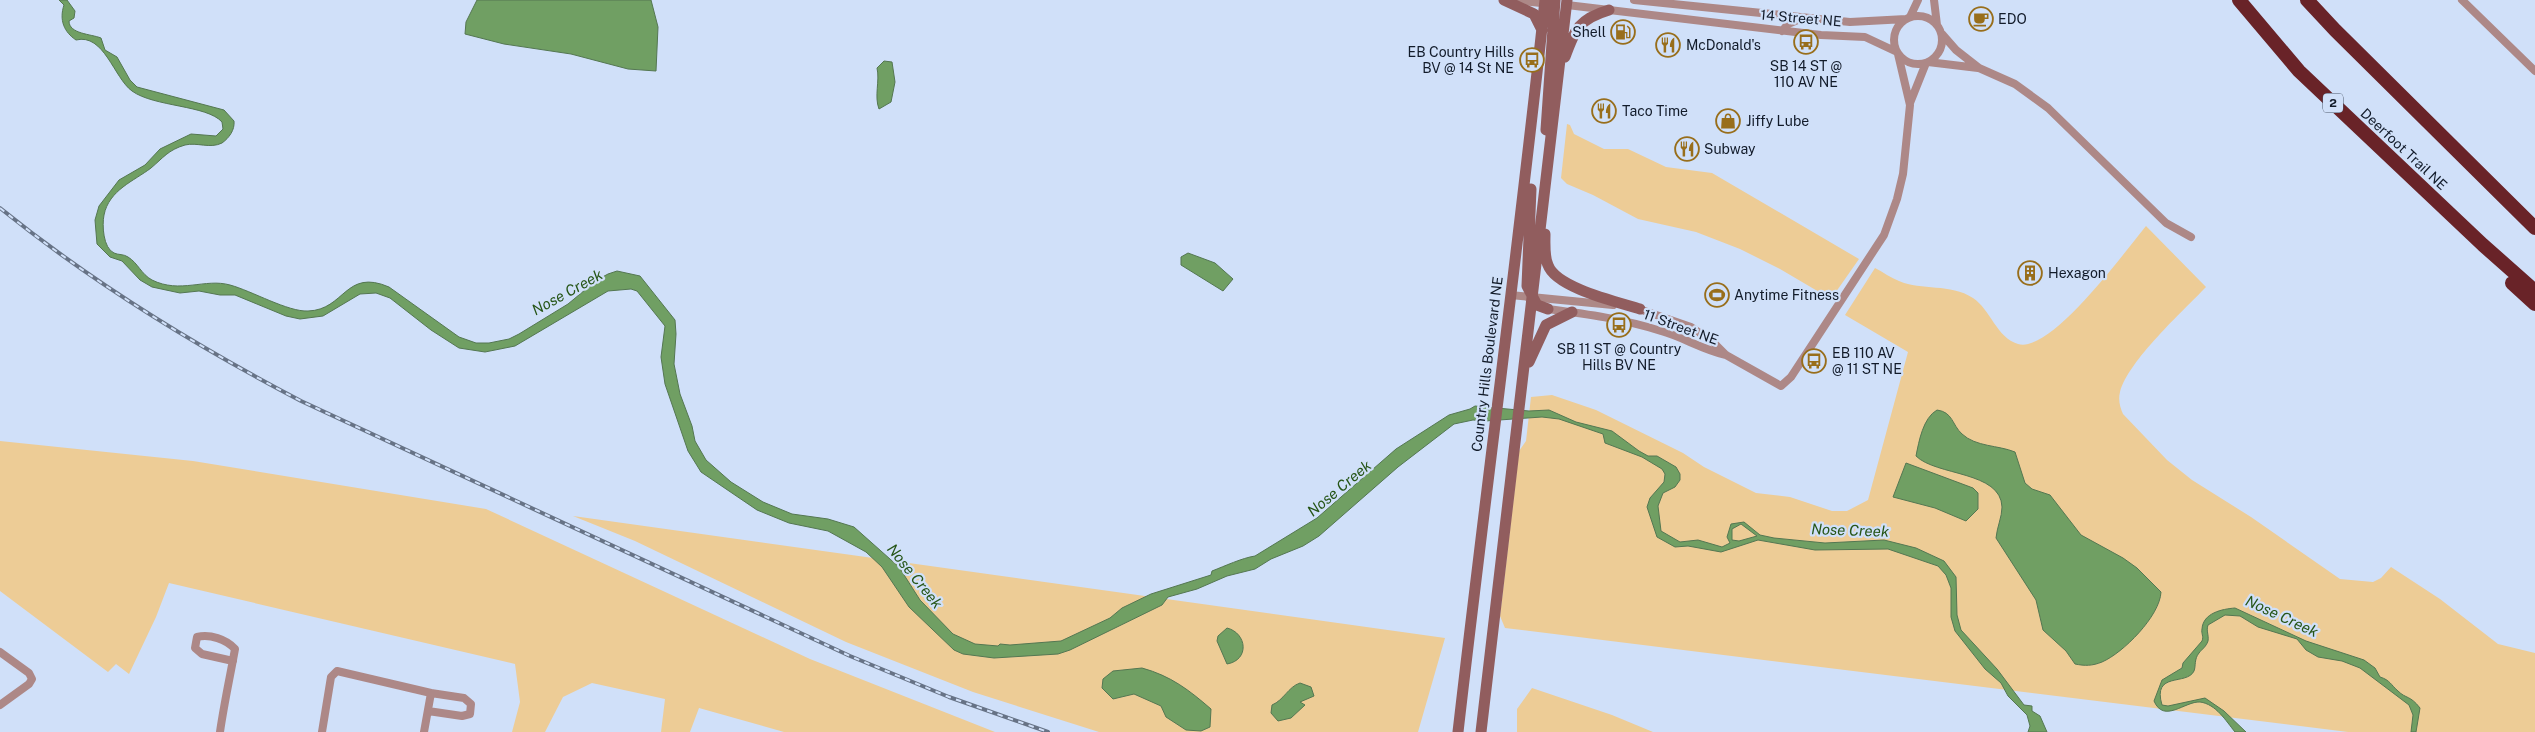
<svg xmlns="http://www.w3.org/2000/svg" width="2535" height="732" viewBox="0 0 2535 732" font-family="'Public Sans',sans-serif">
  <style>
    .green { fill: #edcc96 }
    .water { fill: #709f63; stroke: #547752; fill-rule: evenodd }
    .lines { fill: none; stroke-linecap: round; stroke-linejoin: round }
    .minor { stroke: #ad8887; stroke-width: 8 }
    .tertiary { stroke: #ad8887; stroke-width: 10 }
    .secondary { stroke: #915d5e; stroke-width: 11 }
    .motorway { stroke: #692328; stroke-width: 14 }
    .rail-casing { stroke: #677386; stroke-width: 4 }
    .rail { stroke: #d0e0f9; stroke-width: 2; stroke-dasharray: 5.5; stroke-linecap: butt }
    .labels { text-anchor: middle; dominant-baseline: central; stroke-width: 4.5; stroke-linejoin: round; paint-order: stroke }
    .shield { fill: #d0e0f9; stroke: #4b5668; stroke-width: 1 }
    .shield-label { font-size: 12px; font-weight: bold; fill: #121b2a }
    .street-label { font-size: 14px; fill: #121b2a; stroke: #d0e0f9 }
    .poi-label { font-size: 14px; fill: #121b2a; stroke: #d0e0f9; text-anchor: start }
    .water-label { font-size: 15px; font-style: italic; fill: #265517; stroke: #d0e0f9 }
  </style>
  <rect width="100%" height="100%" fill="#d0e0f9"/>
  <!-- green -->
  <path class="green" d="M 1567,124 L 1570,125 L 1574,134 L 1604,149 L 1628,149 L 1666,167 L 1712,173 L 1859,259 L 1831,299 L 1780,269 L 1740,249 L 1696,232 L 1638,219 L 1593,195 L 1567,184 L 1561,178 Z
    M 2146,226 L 2206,287 C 2183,311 2128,361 2120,392 C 2118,400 2120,407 2123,414 L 2167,460 L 2192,480 L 2251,517 L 2340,579 L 2373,582 L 2381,578 L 2391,567 L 2440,599 L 2498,644 L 2535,653 L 2535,732 L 2348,732 L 1505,628 L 1500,616 L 1519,451 L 1526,441 L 1531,397 L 1552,395 L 1596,410 L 1683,453 L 1704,467 L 1756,493 L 1790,497 L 1832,511 L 1847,511 L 1868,500 L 1908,352 L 1845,315 L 1875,268 C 1883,272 1891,278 1899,281 C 1922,291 1950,283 1973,298 C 1990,309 1997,338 2018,344 C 2051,354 2126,250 2146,226 Z
    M 0,441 L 193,461 L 486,509 L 810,659 L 995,732 L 784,732 L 699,708 L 690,732 L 661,732 L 665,699 L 592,683 L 563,697 L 545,732 L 512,732 L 520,702 L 515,664 L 169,583 L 156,617 L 129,674 L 116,664 L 108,672 L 0,591 Z
    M 573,516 L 1445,638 L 1418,732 L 1099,732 L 973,692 L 846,642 L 635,541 Z
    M 1532,688 L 1612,715 L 1653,732 L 1517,732 L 1517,709 Z"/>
  <!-- water -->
  <path class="water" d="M 59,0 L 67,0 L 75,11 L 74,18 L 69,21 C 69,34 91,34 101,38 L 105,50 L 117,57 L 130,80 L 137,87 L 224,110 L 234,121 C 235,130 229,138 222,143 C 210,149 197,142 185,145 C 168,150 163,158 151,168 C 134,181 109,190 104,215 C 102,225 103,248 114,253 C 118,255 124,254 128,257 C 138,263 141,274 152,280 C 180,294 205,278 230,285 C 252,291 288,312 308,311 C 345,310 345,268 389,287 L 459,337 L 476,343 L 489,343 L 509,339 L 519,334 L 568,304 L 597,280 L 608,274 L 617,271 L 640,276 L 675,320 L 676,334 L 674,364 L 680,394 L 692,426 L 695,441 L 706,460 L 731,482 L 763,502 L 792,514 L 828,519 L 854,527 L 899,567 L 920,600 L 953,634 L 975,644 L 998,646 L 1000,644 L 1010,645 L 1061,641 L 1110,618 L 1122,608 L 1151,594 L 1211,575 L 1212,571 C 1225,566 1242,558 1255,556 L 1317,518 L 1396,449 L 1449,415 L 1470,409 L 1475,406 L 1529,411 L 1549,410 L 1576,422 L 1612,431 L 1639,451 L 1648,456 L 1657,456 L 1676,467 L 1680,474 L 1680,480 L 1675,487 L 1663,493 L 1658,506 L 1661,531 L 1680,542 L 1698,540 L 1722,547 L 1730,543 L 1727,537 L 1731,524 L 1744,522 L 1760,535 L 1774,538 L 1825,543 L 1884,540 L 1916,548 L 1944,561 L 1956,577 L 1957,615 L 1961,630 L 1997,669 L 2024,705 L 2032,706 L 2032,711 L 2040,716 L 2047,732 L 2028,732 L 2030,726 L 2027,715 L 2008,696 L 2001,683 L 1985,669 L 1955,631 L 1951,617 L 1951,588 L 1946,575 L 1938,566 L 1888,549 L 1815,550 L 1758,540 L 1721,552 L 1688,546 L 1675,547 L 1657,537 L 1647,507 L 1650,498 L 1664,482 L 1665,474 L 1662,469 L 1642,457 L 1605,443 L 1603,434 L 1559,419 L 1542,417 L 1485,421 L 1473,420 L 1454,424 L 1398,467 L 1319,536 L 1303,546 L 1271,559 L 1255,569 L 1227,576 L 1197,589 L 1168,597 L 1162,605 L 1070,650 L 1058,654 L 994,658 L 963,654 L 954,650 L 909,607 L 882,567 L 866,552 L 828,531 L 789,523 L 757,510 L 701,472 L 688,451 L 665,384 L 661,357 L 665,326 L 637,291 L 631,289 L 608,291 L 515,346 L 485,352 L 459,348 L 431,330 L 390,298 L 376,293 L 360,294 L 323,316 L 300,319 L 286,316 L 235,295 L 220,295 L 199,291 L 180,293 L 152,287 L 140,280 L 122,261 L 110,257 L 97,244 L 95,220 L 99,206 L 119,180 L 145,165 L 160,149 L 191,134 L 216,136 L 223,129 L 222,122 C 207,105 154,107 132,91 C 114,78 104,33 76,40 C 64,32 59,20 64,5 ZM 1741,524 L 1757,536 L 1739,541 L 1732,540 L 1732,529 Z
    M 477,0 L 651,0 L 658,27 L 656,71 L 628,69 L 571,54 L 504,44 L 465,34 L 466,22 Z
    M 884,61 L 892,62 L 895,82 L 891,102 L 879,109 C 874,96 880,81 877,68 Z
    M 1188,253 L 1215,263 L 1233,279 L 1223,291 L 1181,265 L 1181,257 Z
    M 1937,410 C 1953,412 1952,425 1962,434 C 1976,447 1998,445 2015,452 L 2025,483 L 2032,489 L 2050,495 L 2081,535 L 2123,558 L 2137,568 L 2161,592 C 2160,616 2123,653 2102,662 C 2092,666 2085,666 2075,664 L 2066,651 L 2043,630 L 2036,600 L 1996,538 C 1997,527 2002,517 2002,507 C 2001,471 1936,476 1916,456 C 1919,441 1923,418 1937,410 Z
    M 1906,463 L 1973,488 L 1978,493 L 1978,509 L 1966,521 L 1935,508 L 1893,497 Z
    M 2235,608 L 2306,641 L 2364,660 L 2375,668 L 2380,677 C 2390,680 2391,685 2398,691 C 2406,699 2410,695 2420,708 L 2416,732 L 2411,732 L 2413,715 L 2409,705 L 2360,668 L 2342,661 L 2318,657 L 2306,650 L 2297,639 L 2258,627 L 2240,616 L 2225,615 L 2208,625 C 2206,631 2209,635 2208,641 C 2206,647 2202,649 2199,653 C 2194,659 2196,666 2194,671 C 2187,686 2152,671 2162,705 L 2168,706 L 2205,698 L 2224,711 L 2246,732 L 2235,732 C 2226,721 2216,704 2200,702 C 2185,701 2164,724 2154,701 L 2162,680 L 2182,668 L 2183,663 L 2202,641 C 2204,636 2201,634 2202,629 C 2203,613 2222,609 2235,608 Z
    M 1227,628 C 1247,633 1250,660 1227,664 L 1217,641 L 1218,636 Z
    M 1142,668 C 1171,676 1189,690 1211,709 L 1210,727 L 1201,731 L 1186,730 L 1166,717 L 1161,706 L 1134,694 L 1113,699 L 1102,688 L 1103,679 L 1113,671 Z
    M 1300,683 L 1311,687 L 1314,696 L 1300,702 L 1305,705 L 1291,718 L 1278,721 L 1271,713 L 1272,705 C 1284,700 1288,687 1300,683 Z"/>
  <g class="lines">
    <!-- minor -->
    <path class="minor" d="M 1634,0 L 1850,22 L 1906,19
      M 1934,0 L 1937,25
      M 2462,0 L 2535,71
      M 1567,5 L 1821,35 L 1865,37 L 1897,52
      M1894 40a24 24 0 1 1 48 0a24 24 0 1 1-48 0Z
      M 1910,17 L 1918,0
      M 1782,31 L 1788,24 L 1800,19
      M 1942,34 L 1956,50 L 1979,68 L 2015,84 L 2048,108 L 2166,223 L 2191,237
      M 1928,62 L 1978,68
      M 1910,103 L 1926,63
      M 1510,295 L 1613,305
      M 1636,308 L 1691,327 L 1713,342 L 1726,355 L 1781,386 L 1791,377 L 1884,235 L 1897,199 L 1903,174 L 1910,105 L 1898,54
      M 1548,309 C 1586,314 1624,319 1661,331 C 1683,337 1703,350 1726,355
      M 0,652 L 29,673 L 32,679 L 29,684 L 0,705
      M 428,711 L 462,716 L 470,714 L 471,704 L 464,698 L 431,693
      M 220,732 C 224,704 230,677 235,649 C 226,639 210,634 197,637 L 195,648 L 202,654 L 233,661
      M 322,732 L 331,677 L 337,671 L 431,693 L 424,732"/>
    <!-- tertiary -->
    <path class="tertiary" d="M 1522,0 L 1551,3"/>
    <!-- secondary -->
    <path class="secondary" d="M 1504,0 L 1534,14 L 1542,30
      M 1565,57 C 1575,29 1579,19 1609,10
      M 1546,130 L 1555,0
      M 1531,189 L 1527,286 L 1537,305 L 1548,309
      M 1545,234 C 1545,244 1544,257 1548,265 C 1556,288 1618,302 1640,309
      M 1529,362 L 1546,325 L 1572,312
      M 1458,732 C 1486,488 1519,244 1545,0
      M 1481,732 L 1567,0"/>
    <!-- motorway -->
    <path class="motorway" d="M 2239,0 L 2299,71 L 2483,245 L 2535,291
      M 2307,0 L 2335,30 L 2535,228
      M 2512,283 L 2535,304"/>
    <!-- rail casing -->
    <g class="rail-casing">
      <path id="rail" d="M 0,208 C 93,283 196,346 301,401 L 850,656 L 949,697 L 1048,732"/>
    </g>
    <!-- rail -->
    <use href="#rail" class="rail"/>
  </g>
  <!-- icons -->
  <defs>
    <g id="cafe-ring" transform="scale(1.25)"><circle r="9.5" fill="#d0e0f9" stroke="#986e1b" stroke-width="1.5"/><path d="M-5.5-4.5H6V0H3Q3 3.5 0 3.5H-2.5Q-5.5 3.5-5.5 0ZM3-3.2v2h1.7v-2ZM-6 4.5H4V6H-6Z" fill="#986e1b"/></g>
    <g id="fuel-ring" transform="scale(1.25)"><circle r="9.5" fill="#d0e0f9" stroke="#986e1b" stroke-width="1.5"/><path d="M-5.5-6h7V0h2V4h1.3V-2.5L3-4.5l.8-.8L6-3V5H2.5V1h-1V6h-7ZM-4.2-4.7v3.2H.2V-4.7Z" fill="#986e1b"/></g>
    <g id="bus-ring" transform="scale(1.25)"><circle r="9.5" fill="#d0e0f9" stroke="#986e1b" stroke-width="1.5"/><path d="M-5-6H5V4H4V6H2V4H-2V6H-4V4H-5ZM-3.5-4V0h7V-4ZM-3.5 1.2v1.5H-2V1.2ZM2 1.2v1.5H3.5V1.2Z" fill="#986e1b"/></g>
    <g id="restaurant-ring" transform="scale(1.25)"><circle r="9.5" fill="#d0e0f9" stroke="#986e1b" stroke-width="1.5"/><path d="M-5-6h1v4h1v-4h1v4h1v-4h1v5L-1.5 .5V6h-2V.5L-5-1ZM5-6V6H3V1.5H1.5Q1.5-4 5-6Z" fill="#986e1b"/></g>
    <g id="shop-ring" transform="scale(1.25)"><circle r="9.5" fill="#d0e0f9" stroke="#986e1b" stroke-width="1.5"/><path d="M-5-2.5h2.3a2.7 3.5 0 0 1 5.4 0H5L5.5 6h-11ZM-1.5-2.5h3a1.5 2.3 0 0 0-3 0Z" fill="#986e1b"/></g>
    <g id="building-ring" transform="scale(1.25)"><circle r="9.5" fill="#d0e0f9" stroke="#986e1b" stroke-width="1.5"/><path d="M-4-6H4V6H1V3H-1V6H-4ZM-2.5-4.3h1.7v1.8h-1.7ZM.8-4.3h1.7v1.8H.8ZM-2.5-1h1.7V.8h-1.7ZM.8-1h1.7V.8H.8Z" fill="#986e1b"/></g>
    <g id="stadium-ring" transform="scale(1.25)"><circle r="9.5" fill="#d0e0f9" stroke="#986e1b" stroke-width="1.5"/><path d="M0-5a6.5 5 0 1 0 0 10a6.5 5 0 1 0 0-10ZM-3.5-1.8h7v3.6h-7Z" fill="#986e1b"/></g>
  </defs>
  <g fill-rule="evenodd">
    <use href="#cafe-ring" x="1981" y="19"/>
    <use href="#fuel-ring" x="1623" y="32"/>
    <use href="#bus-ring" x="1806" y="42"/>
    <use href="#restaurant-ring" x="1668" y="45"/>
    <use href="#bus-ring" x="1532" y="60"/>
    <use href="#restaurant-ring" x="1604" y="111"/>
    <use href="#shop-ring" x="1728" y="121"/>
    <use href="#restaurant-ring" x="1687" y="149"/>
    <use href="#building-ring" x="2030" y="273"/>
    <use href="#stadium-ring" x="1717" y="295"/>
    <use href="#bus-ring" x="1619" y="325"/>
    <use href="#bus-ring" x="1814" y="361"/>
  </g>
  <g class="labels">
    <!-- shield labels -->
    <rect class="shield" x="2323" y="93.5" width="20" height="19" rx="4"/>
    <g class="shield-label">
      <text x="2333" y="103">2</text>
    </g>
    <!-- street labels -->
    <g class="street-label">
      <text transform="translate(1801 18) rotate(5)">14 Street NE</text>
      <text transform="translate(2404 149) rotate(43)">Deerfoot Trail NE</text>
      <text transform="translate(1681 327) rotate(20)">11 Street NE</text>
      <text transform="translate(1487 364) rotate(-83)">Country Hills Boulevard NE</text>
    </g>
    <!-- poi labels -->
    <g class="poi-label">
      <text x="1998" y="19">EDO</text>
      <text x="1606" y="32" text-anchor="end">Shell</text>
      <text x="1686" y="45">McDonald's</text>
      <text x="1514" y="52" text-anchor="end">EB Country Hills<tspan x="1514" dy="16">BV @ 14 St NE</tspan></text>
      <text x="1806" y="66" text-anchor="middle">SB 14 ST @<tspan x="1806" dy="16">110 AV NE</tspan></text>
      <text x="1622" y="111">Taco Time</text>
      <text x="1746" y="121">Jiffy Lube</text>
      <text x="1704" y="149">Subway</text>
      <text x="2048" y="273">Hexagon</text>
      <text x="1734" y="295">Anytime Fitness</text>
      <text x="1619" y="349" text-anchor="middle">SB 11 ST @ Country<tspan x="1619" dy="16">Hills BV NE</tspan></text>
      <text x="1832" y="353">EB 110 AV<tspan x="1832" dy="16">@ 11 ST NE</tspan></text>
    </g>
    <!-- water labels -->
    <g class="water-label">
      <text transform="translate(567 292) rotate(-29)">Nose Creek</text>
      <text transform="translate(1339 488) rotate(-40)">Nose Creek</text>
      <text transform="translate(1850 530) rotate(2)">Nose Creek</text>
      <text transform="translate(915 576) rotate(51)">Nose Creek</text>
      <text transform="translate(2282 616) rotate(25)">Nose Creek</text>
    </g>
  </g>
</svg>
